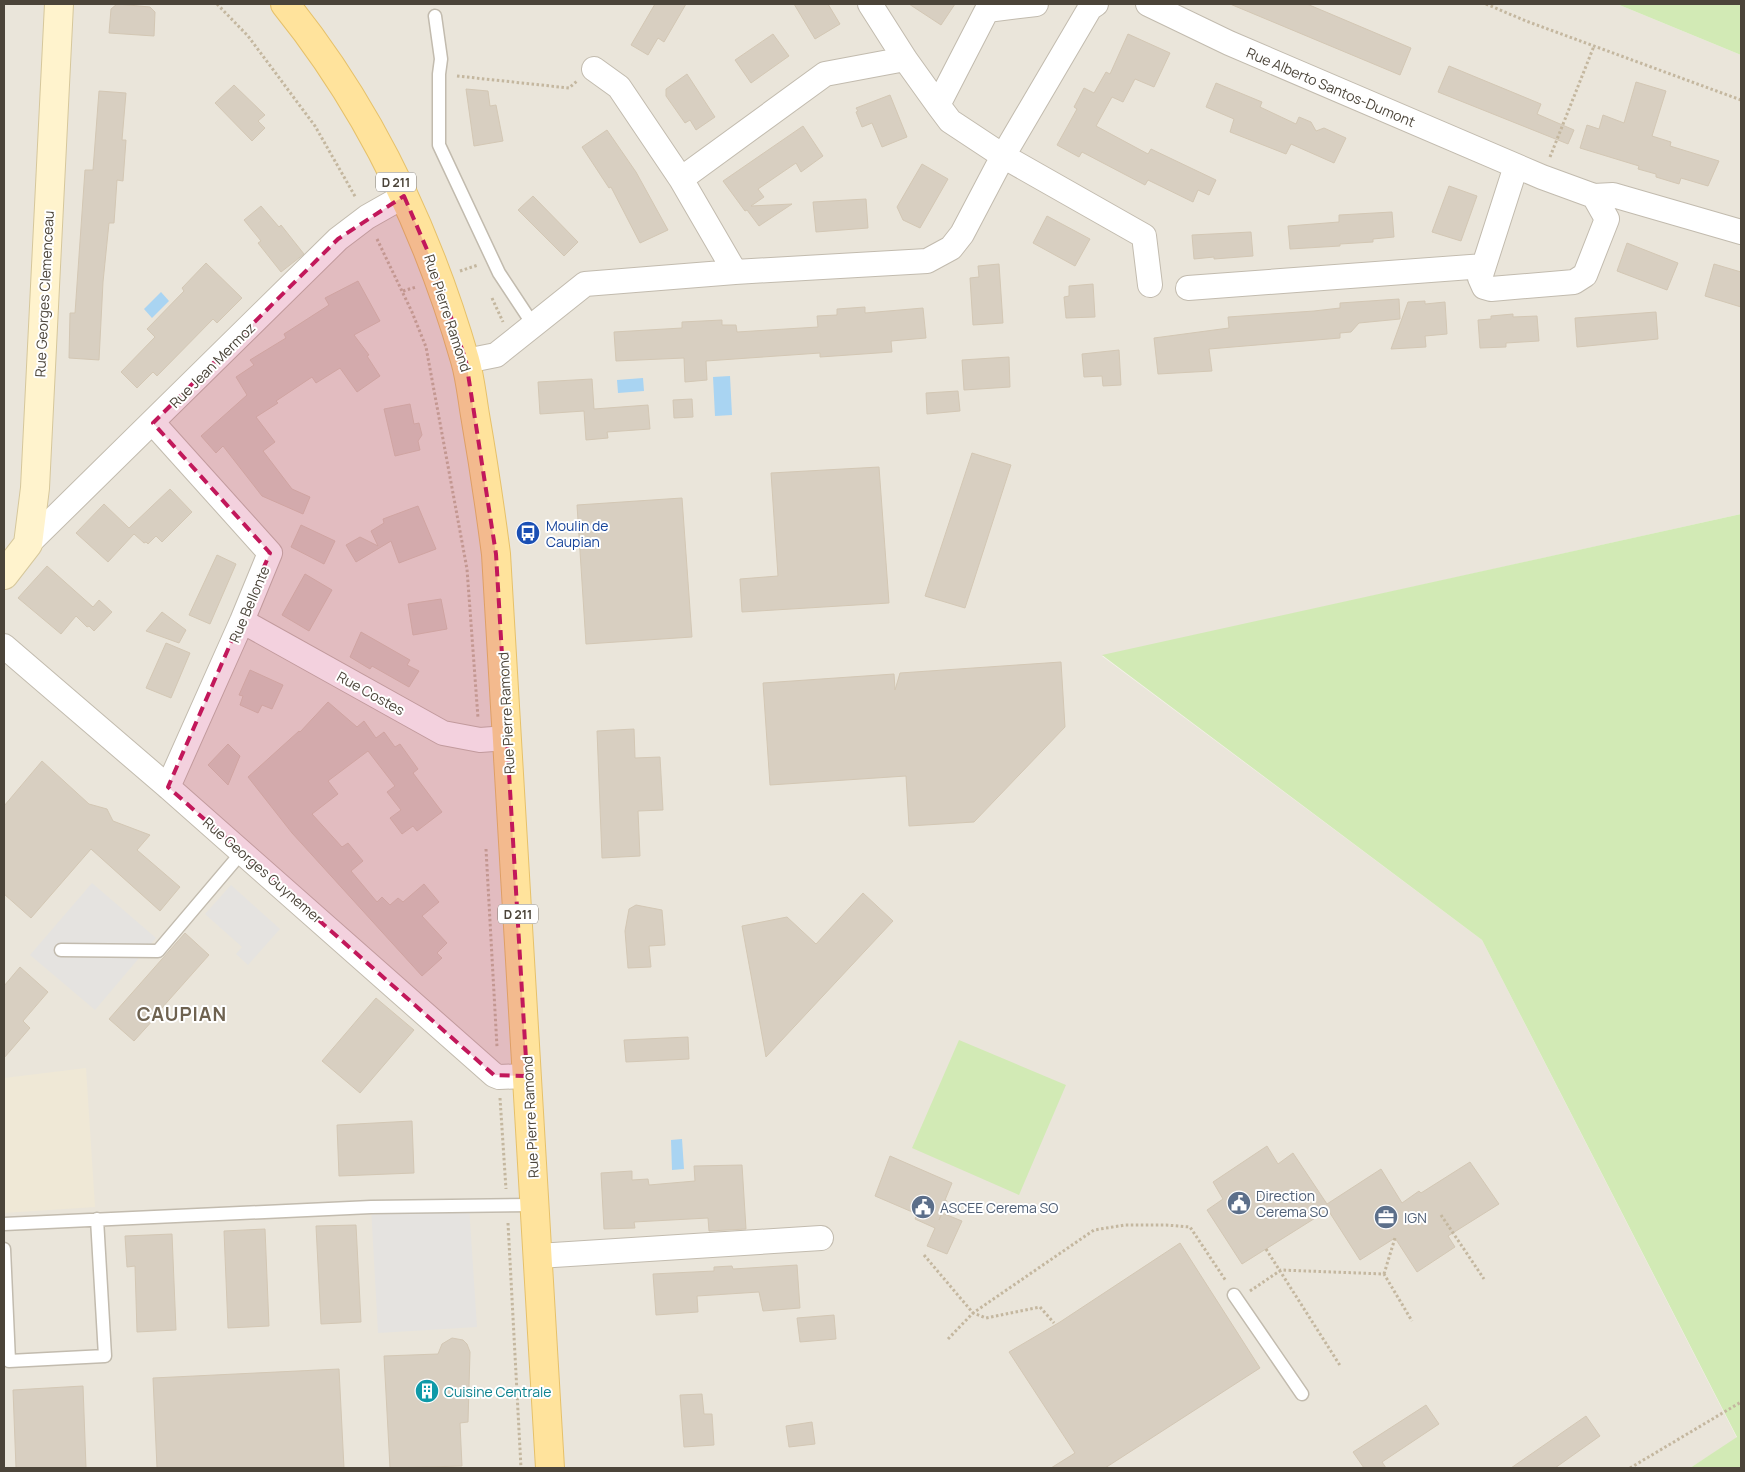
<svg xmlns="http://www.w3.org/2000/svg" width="1745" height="1472" viewBox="0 0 1745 1472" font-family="Manrope,sans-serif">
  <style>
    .residential { fill: #eae5da }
    .education { fill: #efe8d6 }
    .green { fill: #d2eab5 }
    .parking { fill: #e5e3e0 }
    .water { fill: #a9d4f2 }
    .building { fill: #d8cfc1; stroke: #d3c7b4 }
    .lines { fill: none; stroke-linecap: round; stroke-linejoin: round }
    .lane-casing { stroke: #c2bbae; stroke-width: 15 }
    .street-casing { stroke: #c2bbae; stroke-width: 26 }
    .secondary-casing { stroke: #d6c79b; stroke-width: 30 }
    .primary-casing { stroke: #e6c16a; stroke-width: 30 }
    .path { stroke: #c4b79f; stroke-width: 3; stroke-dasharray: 2.5 2.5; stroke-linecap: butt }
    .lane { stroke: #fff; stroke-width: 12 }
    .street { stroke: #fff; stroke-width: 24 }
    .secondary { stroke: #fff3cd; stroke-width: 28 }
    .primary { stroke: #ffe39c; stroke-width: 28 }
    .marked { fill: #c2185b; fill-opacity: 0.2; stroke: #c2185b; stroke-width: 4; stroke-dasharray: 10 6; stroke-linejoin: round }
    .labels { text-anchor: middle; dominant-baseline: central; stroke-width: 4; stroke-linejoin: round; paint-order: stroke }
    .shield { fill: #fff; stroke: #817c74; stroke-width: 1 }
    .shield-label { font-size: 12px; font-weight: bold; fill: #4b4439 }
    .street-label { font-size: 14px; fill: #4b4439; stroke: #fff }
    .transit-label { font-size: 14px; fill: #164399; stroke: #fff; text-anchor: start }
    .service-label { font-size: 14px; fill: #4e5e75; stroke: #fff; text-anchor: start }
    .culture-label { font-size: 14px; fill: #0d838f; stroke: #fff; text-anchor: start }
    .district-label { font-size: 19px; font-weight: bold; letter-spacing: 1px; fill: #6e6250; stroke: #fff }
  </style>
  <rect width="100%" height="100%" fill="#f6f3ec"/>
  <!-- residential -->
  <path class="residential" d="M 4,4 L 1617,4 L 1741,55 L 1741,514 L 1102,656 L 1482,940 L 1737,1438 L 1690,1468 L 4,1468 Z"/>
  <!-- education -->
  <path class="education" d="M 86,1068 L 95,1207 L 4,1213 L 4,1078 Z"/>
  <!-- green -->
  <path class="green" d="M 1617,4 L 1741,4 L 1741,55 Z
    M 1741,514 L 1741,1468 L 1690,1468 L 1737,1437 L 1482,940 L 1102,655 Z
    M 959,1040 L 1066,1085 L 1019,1195 L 912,1148 Z"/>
  <!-- parking -->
  <path class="parking" d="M 92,883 L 156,938 L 95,1010 L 30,955 Z
    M 231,885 L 280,929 L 248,965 L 236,954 L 242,947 L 205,914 Z
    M 469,1206 L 477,1327 L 378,1333 L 371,1207 Z"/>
  <!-- water -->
  <path class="water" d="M 161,292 L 169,301 L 152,318 L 144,309 Z
    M 730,376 L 732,415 L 715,416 L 713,377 Z
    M 643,378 L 644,391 L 618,393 L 617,380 Z
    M 682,1139 L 684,1169 L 672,1170 L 671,1140 Z"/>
  <!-- building -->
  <path class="building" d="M 117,4 L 150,7 L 155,12 L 154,36 L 109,33 L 111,9 Z
    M 655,4 L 686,4 L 664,42 L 658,38 L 648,55 L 631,45 Z
    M 794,4 L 828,4 L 840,24 L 815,39 Z
    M 909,4 L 955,4 L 941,25 Z
    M 1230,4 L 1307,4 L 1411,48 L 1400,75 Z
    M 773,34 L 789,56 L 751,83 L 735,60 Z
    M 1128,34 L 1170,53 L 1154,87 L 1135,79 L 1123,102 L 1112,97 L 1096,126 L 1148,154 L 1151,149 L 1216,180 L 1209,195 L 1198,190 L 1193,202 L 1148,180 L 1145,185 L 1082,152 L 1079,157 L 1057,145 L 1077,109 L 1074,107 L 1084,88 L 1094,93 L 1106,72 L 1110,74 Z
    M 1449,66 L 1541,104 L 1537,114 L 1574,130 L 1568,144 L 1438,92 Z
    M 687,74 L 715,117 L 696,130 L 690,120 L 685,123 L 666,96 L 666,89 Z
    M 1636,82 L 1666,91 L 1652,136 L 1671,142 L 1670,146 L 1719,161 L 1708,186 L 1681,178 L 1679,184 L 1656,177 L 1656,174 L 1638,169 L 1639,166 L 1580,148 L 1587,125 L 1599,129 L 1603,115 L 1624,123 Z
    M 1216,83 L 1262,102 L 1260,107 L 1296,124 L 1299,117 L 1311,122 L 1316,131 L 1324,128 L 1346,138 L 1334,163 L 1291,144 L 1286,154 L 1230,132 L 1234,119 L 1206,107 Z
    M 234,85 L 265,115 L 258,121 L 265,128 L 252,141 L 215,103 Z
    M 466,89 L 488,91 L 490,106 L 496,105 L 503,141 L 474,146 Z
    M 99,91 L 126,93 L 122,140 L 126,140 L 123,181 L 117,180 L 114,223 L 109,223 L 103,282 L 99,360 L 69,358 L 70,313 L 75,313 L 85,170 L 93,170 Z
    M 890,95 L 907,137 L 882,147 L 872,123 L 862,127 L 856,112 L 858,111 L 856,108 Z
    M 803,126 L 823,156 L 801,172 L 796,163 L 758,189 L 764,197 L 751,206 L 792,204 L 759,226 L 747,210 L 745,211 L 723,181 Z
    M 607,130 L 636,172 L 668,230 L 640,243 L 611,187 L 609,188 L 582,147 Z
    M 922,164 L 948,179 L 920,228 L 903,220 L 897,207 Z
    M 1449,186 L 1477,196 L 1461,241 L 1432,232 Z
    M 533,196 L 578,242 L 564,256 L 518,210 Z
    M 866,199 L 868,228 L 816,232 L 813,202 Z
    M 261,206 L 279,227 L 281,225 L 304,254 L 281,272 L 258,243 L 261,241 L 244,220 Z
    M 1392,212 L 1394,237 L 1373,239 L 1373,242 L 1340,244 L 1340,246 L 1290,249 L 1288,226 L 1339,222 L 1339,215 Z
    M 1047,216 L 1090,239 L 1075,266 L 1033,243 Z
    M 1251,232 L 1253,256 L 1214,259 L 1214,257 L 1194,259 L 1192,235 Z
    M 1627,243 L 1678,263 L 1667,290 L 1617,271 Z
    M 206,263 L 242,298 L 217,323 L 213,319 L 157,376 L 153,372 L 137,388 L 121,372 L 155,337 L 147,329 L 184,291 L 182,288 Z
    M 999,264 L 1003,323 L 973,325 L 970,278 L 979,277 L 978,266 Z
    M 1714,264 L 1741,272 L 1741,307 L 1705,296 Z
    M 358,281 L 380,321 L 354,335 L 369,355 L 367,356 L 380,376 L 357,392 L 340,368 L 316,383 L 312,377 L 276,401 L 278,403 L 256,417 L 275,442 L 263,451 L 292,489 L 310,497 L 303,514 L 262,496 L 223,446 L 216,453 L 201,436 L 247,395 L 236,377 L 254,365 L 250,360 L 286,338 L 284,334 L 329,305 L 325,298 Z
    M 1093,284 L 1095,317 L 1066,318 L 1064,297 L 1069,296 L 1069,286 Z
    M 1399,299 L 1400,319 L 1359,323 L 1351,332 L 1340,333 L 1340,338 L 1209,349 L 1212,371 L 1158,374 L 1154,338 L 1229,328 L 1228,317 L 1314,311 L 1340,308 L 1340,303 Z
    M 1425,301 L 1425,304 L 1445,302 L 1447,334 L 1425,336 L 1426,347 L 1391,349 L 1408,302 Z
    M 865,307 L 865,313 L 923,308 L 926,338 L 891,341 L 892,352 L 820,357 L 820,353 L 706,361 L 707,380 L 685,382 L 684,358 L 616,361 L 614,332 L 682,328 L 682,322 L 722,320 L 722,325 L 736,325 L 737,332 L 818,327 L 817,316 L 837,315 L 837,309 Z
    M 1656,312 L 1658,339 L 1577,347 L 1575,318 Z
    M 1513,314 L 1513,317 L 1537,316 L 1539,341 L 1506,343 L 1506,347 L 1480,348 L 1478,320 L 1491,319 L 1491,316 Z
    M 1119,350 L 1121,385 L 1103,386 L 1102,376 L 1084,377 L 1082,354 Z
    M 1009,357 L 1010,387 L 964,390 L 962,360 Z
    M 592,379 L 594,409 L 648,405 L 650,429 L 607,432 L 608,438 L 586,440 L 584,411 L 540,414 L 538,382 Z
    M 958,391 L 960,411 L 927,414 L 926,393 Z
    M 692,399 L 693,417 L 674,418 L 673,400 Z
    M 410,404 L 414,424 L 419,423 L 422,435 L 418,441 L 420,450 L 395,456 L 384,409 Z
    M 972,453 L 1011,465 L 965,608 L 925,596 Z
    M 879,467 L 889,603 L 742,612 L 740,579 L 778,576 L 771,473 Z
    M 170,489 L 192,512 L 162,542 L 156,536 L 148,544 L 146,542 L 144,543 L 134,534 L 108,562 L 76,533 L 104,504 L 129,528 Z
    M 682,498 L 692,637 L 586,644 L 577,505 Z
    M 418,506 L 436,549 L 399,563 L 391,541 L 356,562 L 346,545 L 360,537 L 378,546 L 371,531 L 384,523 L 383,519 Z
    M 301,525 L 335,541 L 324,564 L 291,547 Z
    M 217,555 L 236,564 L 210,624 L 189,615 Z
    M 47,566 L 93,607 L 99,600 L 112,612 L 94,631 L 89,626 L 87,627 L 76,616 L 61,634 L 18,598 Z
    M 305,574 L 332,590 L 309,631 L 282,615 Z
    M 441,599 L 447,629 L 413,635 L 408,604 Z
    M 162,612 L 186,630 L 179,643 L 146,631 Z
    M 361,632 L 410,660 L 407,665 L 419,671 L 409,687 L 372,666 L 370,669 L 350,657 Z
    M 166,643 L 190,653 L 171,698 L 146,688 Z
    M 1061,662 L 1065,727 L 974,822 L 909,826 L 906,776 L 770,785 L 763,683 L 894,674 L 895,690 L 900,673 Z
    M 250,670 L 283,685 L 272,709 L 262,705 L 258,713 L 240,705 L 243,696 L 239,695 Z
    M 328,702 L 357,727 L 364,721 L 376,738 L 384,732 L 395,747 L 400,744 L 418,769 L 413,773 L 442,812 L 417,831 L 413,826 L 402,834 L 390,818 L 401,810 L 387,792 L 395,786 L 368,751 L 328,781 L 338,794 L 312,814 L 342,847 L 348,843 L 363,861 L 351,871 L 377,902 L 382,897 L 390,905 L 398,898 L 403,902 L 424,884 L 439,902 L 422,916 L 447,943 L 437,953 L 442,958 L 422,976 L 292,833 L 248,777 L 299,731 L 300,732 Z
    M 634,729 L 635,758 L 660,757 L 663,810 L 638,811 L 640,856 L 602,858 L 597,731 Z
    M 228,744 L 240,756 L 228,785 L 208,765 Z
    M 42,761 L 89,804 L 107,809 L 113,821 L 150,835 L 137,850 L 180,887 L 160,911 L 91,849 L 31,918 L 4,894 L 4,806 Z
    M 863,893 L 893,921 L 766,1057 L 742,926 L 787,917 L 816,944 Z
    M 636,905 L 662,910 L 665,945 L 649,946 L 651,967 L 628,968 L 625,931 L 629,909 Z
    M 185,933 L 209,955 L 153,1018 L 154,1019 L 134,1041 L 109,1019 Z
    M 20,967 L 48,992 L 23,1021 L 30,1028 L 4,1058 L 4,986 Z
    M 376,998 L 414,1030 L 360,1093 L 322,1061 Z
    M 688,1037 L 689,1059 L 626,1062 L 624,1040 Z
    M 412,1121 L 414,1173 L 339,1176 L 337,1125 Z
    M 1267,1146 L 1278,1164 L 1293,1153 L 1327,1204 L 1381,1169 L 1402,1203 L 1419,1191 L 1421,1193 L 1470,1162 L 1499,1204 L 1448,1236 L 1455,1247 L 1417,1272 L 1395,1238 L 1360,1260 L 1328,1210 L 1242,1264 L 1207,1210 L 1223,1199 L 1213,1182 Z
    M 890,1156 L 952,1183 L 945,1200 L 947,1201 L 939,1220 L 942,1213 L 962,1221 L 947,1254 L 927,1246 L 935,1228 L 915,1219 L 917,1214 L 875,1196 Z
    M 742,1165 L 746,1229 L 709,1231 L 708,1218 L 634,1222 L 635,1228 L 604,1229 L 601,1173 L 632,1171 L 632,1180 L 648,1179 L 649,1185 L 695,1181 L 694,1166 Z
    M 356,1225 L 361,1322 L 321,1324 L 316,1226 Z
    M 265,1229 L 269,1326 L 228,1328 L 224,1231 Z
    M 172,1234 L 176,1330 L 137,1332 L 135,1266 L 127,1267 L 125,1236 Z
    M 1180,1243 L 1260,1368 L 1105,1468 L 1051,1468 L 1075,1453 L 1009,1352 L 1060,1322 Z
    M 797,1265 L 800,1308 L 763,1311 L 759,1292 L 697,1296 L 698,1312 L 656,1315 L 653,1274 L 714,1271 L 714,1267 L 732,1266 L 733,1269 Z
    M 834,1315 L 836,1339 L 800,1342 L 797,1318 Z
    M 452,1338 L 463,1340 L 467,1344 L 470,1352 L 468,1422 L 460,1423 L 462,1466 L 390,1468 L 384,1356 L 438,1354 L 442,1344 Z
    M 339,1369 L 344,1468 L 157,1468 L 153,1378 Z
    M 83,1386 L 86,1468 L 16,1468 L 13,1390 Z
    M 702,1394 L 704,1414 L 712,1414 L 714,1445 L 684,1447 L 680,1395 Z
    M 1426,1405 L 1439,1424 L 1382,1462 L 1386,1468 L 1364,1468 L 1353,1452 Z
    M 1586,1416 L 1600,1436 L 1555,1468 L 1511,1468 Z
    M 812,1422 L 815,1444 L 789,1447 L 786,1426 Z"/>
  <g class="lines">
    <!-- lane casing -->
    <g class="lane-casing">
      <path id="lane" d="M 435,16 L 441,59 L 439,74 L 439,145 L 499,273 L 534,326
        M 61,950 L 158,951 L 242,852
        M 4,1224 L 371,1207 L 535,1205
        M 4,1249 L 9,1361 L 105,1356 L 97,1219
        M 1234,1295 L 1302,1394"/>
    </g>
    <!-- street casing -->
    <g class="street-casing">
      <path id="street" d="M 870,4 L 905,59 L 938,105
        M 1036,4 L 987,10 L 938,105 L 950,121 L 1003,156 L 1144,236 L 1150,285
        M 1148,4 L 1229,43 L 1542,177 L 1594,196 L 1613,195 L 1741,232
        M 594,69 L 619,87 L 681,179 L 735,272
        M 1516,166 L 1480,278 L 1484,287 L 1491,289 L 1574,282 L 1585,275 L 1607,219 L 1594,196
        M 681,179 L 825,74 L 905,59
        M 1188,288 L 1484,266
        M 466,361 L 496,355 L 585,284 L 735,272 L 927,261 L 951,248 L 962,234 L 1003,156 L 1090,8 L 1096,4
        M 153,423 L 270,553 L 242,621 L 168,787
        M 28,544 L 338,239 L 367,217 L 404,196
        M 242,621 L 443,733 L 480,740 L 507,738
        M 4,646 L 168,787 L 494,1075 L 499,1077 L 527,1076
        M 538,1256 L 821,1238"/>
    </g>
    <!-- secondary casing -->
    <g class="secondary-casing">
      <path id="secondary" d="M 4,575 L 28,544 L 35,488 L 59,4"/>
    </g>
    <!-- primary casing -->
    <g class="primary-casing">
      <path id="primary" d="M 285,4 C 369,108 428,232 465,360 C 470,377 472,397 475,415 C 483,461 490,508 496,554 L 550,1468"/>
    </g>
    <!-- path -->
    <path class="path" d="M 217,4 L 248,36 L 315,126 L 356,198
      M 1486,4 L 1526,21 L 1741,100
      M 457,76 L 569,88 L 577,81
      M 1550,157 L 1594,46
      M 377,239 L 412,312 L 426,347 L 467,569 L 478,718
      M 460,271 L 478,265
      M 403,291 L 416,287
      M 492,298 L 503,322
      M 486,849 L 497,1047
      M 500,1098 L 506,1189
      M 1441,1215 L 1484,1279
      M 508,1223 L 521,1468
      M 1266,1249 L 1341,1367
      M 924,1255 L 973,1313 L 986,1318 L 1040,1307 L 1054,1323
      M 1384,1274 L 1395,1238
      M 1250,1291 L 1281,1270 L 1384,1274 L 1412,1321
      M 948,1339 L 973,1313 L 1094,1230 L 1125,1225 L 1166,1225 L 1190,1227 L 1226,1281
      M 1630,1468 L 1741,1402"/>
    <!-- lane -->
    <use href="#lane" class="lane"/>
    <!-- street -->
    <use href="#street" class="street"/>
    <!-- secondary -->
    <use href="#secondary" class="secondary"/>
    <!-- primary -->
    <use href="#primary" class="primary"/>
  </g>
  <!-- marked area -->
  <path class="marked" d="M 404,196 L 431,259 L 466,361 L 496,554 L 527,1076 L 494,1075 L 168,787 L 270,553 L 153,423 L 338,239 Z"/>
  <!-- icons -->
  <defs>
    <g id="bus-disc" transform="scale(1.25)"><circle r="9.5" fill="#1a4fb4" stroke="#fff"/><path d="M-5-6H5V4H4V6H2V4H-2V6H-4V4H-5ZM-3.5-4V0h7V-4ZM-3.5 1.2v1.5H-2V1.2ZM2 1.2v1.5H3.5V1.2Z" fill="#fff"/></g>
    <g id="civic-disc" transform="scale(1.25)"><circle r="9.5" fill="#5c6f8a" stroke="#fff"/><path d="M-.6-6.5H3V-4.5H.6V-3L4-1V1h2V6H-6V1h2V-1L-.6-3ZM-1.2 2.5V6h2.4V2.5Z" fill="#fff"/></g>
    <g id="office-disc" transform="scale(1.25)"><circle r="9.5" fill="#5c6f8a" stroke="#fff"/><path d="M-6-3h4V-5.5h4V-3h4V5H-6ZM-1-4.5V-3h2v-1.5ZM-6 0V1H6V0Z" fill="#fff"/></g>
    <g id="building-disc" transform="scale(1.25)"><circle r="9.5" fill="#0f9aa8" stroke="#fff"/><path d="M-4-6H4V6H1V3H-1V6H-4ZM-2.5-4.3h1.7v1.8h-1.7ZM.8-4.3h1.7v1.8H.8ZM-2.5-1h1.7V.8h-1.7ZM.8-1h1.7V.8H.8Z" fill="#fff"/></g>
  </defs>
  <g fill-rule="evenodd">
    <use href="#bus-disc" x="528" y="533"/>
    <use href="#civic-disc" x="1239" y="1203"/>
    <use href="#civic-disc" x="923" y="1207"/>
    <use href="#office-disc" x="1386" y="1217"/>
    <use href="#building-disc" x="427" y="1391"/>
  </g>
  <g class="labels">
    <!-- shield labels -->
    <g class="shield">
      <rect x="376" y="172.5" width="40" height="19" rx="4"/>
      <rect x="498" y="904.5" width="40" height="19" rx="4"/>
    </g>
    <g class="shield-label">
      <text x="396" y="182">D 211</text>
      <text x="518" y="914">D 211</text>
    </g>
    <!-- street labels -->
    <g class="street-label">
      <text transform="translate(1331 87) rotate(23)">Rue Alberto Santos-Dumont</text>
      <text transform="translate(44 294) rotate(-87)">Rue Georges Clemenceau</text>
      <text transform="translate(448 313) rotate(72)">Rue Pierre Ramond</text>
      <text transform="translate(212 365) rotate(-45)">Rue Jean Mermoz</text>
      <text transform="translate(249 604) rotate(-67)">Rue Bellonte</text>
      <text transform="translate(371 693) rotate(29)">Rue Costes</text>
      <text transform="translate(506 713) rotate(-93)">Rue Pierre Ramond</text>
      <text transform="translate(263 870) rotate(41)">Rue Georges Guynemer</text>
      <text transform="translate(530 1117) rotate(-93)">Rue Pierre Ramond</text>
    </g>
    <!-- transit labels -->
    <g class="transit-label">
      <text x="546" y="525">Moulin de<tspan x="546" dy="16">Caupian</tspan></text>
    </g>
    <!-- service labels -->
    <g class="service-label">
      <text x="1256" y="1195">Direction<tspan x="1256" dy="16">Cerema SO</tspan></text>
      <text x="940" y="1207">ASCEE Cerema SO</text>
      <text x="1404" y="1217">IGN</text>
    </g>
    <!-- culture labels -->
    <g class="culture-label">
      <text x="444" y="1391">Cuisine Centrale</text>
    </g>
    <!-- district labels -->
    <g class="district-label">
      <text x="182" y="1014">CAUPIAN</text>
    </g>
  </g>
  <!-- border -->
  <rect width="1745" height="1472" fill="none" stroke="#4b4439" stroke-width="10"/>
</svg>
